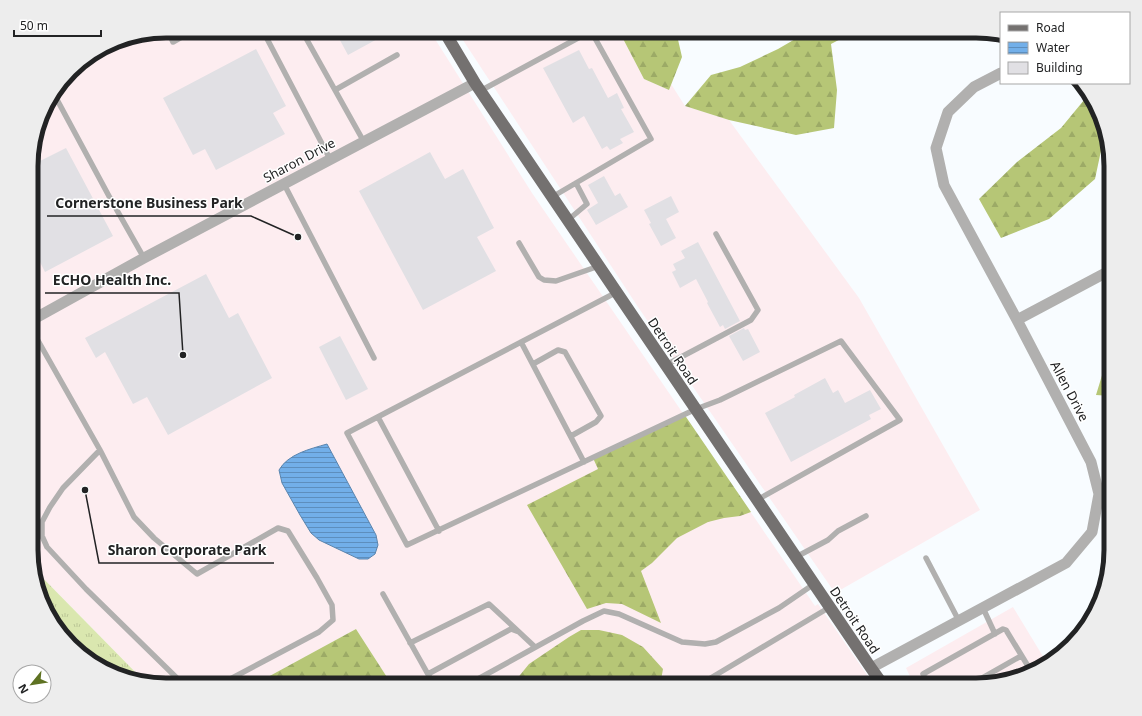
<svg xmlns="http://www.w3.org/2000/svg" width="1142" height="716" viewBox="0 0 1142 716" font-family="'Noto Sans',sans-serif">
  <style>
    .commercial { fill: #fdedf0 }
    .grass { fill: url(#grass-tufts) }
    .forest { fill: url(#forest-firs) }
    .water { fill: url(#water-rules); stroke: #5a85ae }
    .building { fill: #e1e0e4 }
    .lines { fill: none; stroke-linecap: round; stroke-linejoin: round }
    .service { stroke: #b1b0af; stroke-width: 5.5 }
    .minor { stroke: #b1b0af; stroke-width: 11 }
    .primary { stroke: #747170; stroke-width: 12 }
    .labels { text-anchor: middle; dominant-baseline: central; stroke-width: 3; stroke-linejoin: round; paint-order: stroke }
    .street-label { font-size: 13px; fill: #222324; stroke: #fff }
    .rim { fill: none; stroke: #222324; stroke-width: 5 }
    .leader { fill: none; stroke: #222324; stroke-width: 1.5 }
    .callout-dot { fill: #222324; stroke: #fff; stroke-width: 1.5 }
    .callout-label { font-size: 14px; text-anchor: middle; font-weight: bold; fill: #222324; stroke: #fff; stroke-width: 3; stroke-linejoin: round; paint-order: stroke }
  </style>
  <defs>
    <pattern id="grass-tufts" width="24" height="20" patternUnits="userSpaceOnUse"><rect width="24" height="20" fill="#dae7af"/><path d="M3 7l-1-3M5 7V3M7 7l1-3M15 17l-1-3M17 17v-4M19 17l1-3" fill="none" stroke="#bbc696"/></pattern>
    <pattern id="forest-firs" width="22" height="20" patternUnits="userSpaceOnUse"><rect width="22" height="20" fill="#b6c676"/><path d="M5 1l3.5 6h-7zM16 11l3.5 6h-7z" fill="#9caa66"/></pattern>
    <pattern id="water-rules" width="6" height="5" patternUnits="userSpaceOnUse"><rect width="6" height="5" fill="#72afe9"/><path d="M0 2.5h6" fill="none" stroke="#5d8ebd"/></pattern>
  </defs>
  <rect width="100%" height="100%" fill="#f8fcff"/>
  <!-- commercial -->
  <path class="commercial" d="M 166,31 L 430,31 L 532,193 L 815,606 L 818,604 L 874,685 L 392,685 L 356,629 L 253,685 L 166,685 L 145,682 L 32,567 L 32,149 L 45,106 L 77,65 L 115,41 Z
    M 457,31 L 619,31 L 644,79 L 669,90 L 671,84 L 685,106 L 729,120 L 859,298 L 980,510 L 835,593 L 638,307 Z
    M 1013,607 L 1047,663 L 1043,667 L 985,685 L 914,685 L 906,668 Z"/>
  <!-- grass -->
  <path class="grass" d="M 32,567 L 145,682 L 131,680 L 108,670 L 46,607 Z"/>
  <!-- forest -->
  <path class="forest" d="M 619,31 L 676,31 L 682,57 L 669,90 L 644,79 Z
    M 809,31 L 856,31 L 831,44 L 837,90 L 834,128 L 796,135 L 729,120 L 685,106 L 711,75 L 740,67 L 778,49 Z
    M 1089,94 L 1093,98 L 1107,145 L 1102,146 L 1095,179 L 1049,219 L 1001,238 L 979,199 L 1017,162 L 1061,128 Z
    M 1111,357 L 1111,396 L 1096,395 L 1107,359 Z
    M 684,414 L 751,512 L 740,516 L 724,518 L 708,522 L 677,538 L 652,563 L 641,571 L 661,623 L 622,604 L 606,603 L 587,609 L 527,505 L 598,469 L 593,458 Z
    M 356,629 L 392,685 L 253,685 Z
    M 581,630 L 599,630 L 622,635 L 643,647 L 663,669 L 661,680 L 652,685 L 507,685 L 516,680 L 529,664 L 569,637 Z"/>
  <!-- water -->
  <path class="water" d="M 327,444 L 376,535 L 378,545 L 375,554 L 368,559 L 359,559 L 319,540 L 311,533 L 300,515 L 282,483 L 279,470 C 288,454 310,449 327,444 Z"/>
  <!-- building -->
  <path class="building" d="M 335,31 L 392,31 L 348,55 Z
    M 256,49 L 286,106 L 273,113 L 285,134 L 216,170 L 205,149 L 193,155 L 163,98 Z
    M 579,50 L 589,69 L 592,68 L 608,98 L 617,93 L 624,108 L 621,109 L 634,132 L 620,139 L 623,143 L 610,150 L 607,146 L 602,149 L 584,116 L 573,123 L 543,68 Z
    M 66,148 L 113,236 L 45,272 L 36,254 L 32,253 L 32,165 Z
    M 430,152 L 445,179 L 463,169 L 494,228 L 477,237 L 496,271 L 423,310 L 359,191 Z
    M 604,176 L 615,196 L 620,193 L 628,207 L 596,225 L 587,210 L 598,203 L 588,185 Z
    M 671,196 L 679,212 L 666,219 L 676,238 L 661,246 L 649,224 L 651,223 L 644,210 Z
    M 698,242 L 740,321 L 725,329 L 723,325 L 720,327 L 707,303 L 708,302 L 696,279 L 680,288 L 672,272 L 676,270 L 673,264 L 685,258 L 681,251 Z
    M 206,274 L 229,318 L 238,313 L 272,378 L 168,435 L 147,397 L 133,404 L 105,352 L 96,358 L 85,338 Z
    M 744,328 L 745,330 L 748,329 L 760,352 L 743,361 L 729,336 Z
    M 340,336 L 368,389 L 346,400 L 319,347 Z
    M 825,378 L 833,393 L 838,390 L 845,403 L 870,390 L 881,409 L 869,415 L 871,419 L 791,462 L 765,413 L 795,397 L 794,395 Z"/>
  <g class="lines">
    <!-- service -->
    <path class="service" d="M 168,31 L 173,42 L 192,31
      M 263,31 L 330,159
      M 302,31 L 364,142
      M 335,90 L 397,55
      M 480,91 L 591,31 L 651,139 L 552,197
      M 54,94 L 110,198 L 144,258
      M 284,184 L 374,358
      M 568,220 L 587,204 L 576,183
      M 519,243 L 539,277 L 544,280 L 556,281 L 599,266
      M 617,292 L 347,433 L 407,545 L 696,409 L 720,400 L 841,341 L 900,420 L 757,500
      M 32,330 L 100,450 L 134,517 L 154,538 L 197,574 L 278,528 L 288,531 L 317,578 L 332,605 L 333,620 L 319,632 L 219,685
      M 521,342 L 584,462
      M 533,364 L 558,350 L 565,352 L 601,416 L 596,422 L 571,436
      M 666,365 L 751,320 L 758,310 L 716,234
      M 378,417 L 439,531
      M 100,450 L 63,488 L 50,507 L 42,522 L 42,536 L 47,547 L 86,589 L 184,685
      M 796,557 L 828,540 L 838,531 L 866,516
      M 926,558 L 959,621
      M 383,594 L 434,685
      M 983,608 L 995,634
      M 410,643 L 489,604 L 519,632
      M 428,674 L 511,629 L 519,632 L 535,647
      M 467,685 L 583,621 L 604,611 L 619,614 L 682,642 L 705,644 L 716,642 L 779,608 L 814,584
      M 699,685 L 830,607
      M 930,685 L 923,674 L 1003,629 L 1006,630 L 1031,671
      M 970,685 L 1021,656"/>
    <!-- minor -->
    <path class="minor" d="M 32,320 L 144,258 L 475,83
      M 1017,320 L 1111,270
      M 871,668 L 1066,563 L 1092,532 L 1099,494 L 1091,462 L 1017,320 L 944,185 L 936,148 L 948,112 L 974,87 L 1001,73"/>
    <!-- primary -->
    <path class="primary" d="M 444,31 L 475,83 L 871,668 L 883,685"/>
  </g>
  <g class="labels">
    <!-- street labels -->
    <g class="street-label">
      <text transform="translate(299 160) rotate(-28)">Sharon Drive</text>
      <text transform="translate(673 351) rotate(56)">Detroit Road</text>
      <text transform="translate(1070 391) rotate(62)">Allen Drive</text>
      <text transform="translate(855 620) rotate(56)">Detroit Road</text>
    </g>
  </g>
  <!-- crop -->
  <path d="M0 0H1142V716H0ZM166 38H976A128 128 0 0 1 1104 166V550A128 128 0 0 1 976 678H166A128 128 0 0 1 38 550V166A128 128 0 0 1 166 38Z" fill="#ededed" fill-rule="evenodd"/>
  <path class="rim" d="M166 38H976A128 128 0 0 1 1104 166V550A128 128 0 0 1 976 678H166A128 128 0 0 1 38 550V166A128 128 0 0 1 166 38Z"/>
  <!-- callouts -->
  <path class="leader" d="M298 237L251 216H47M183 355L179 293H45M85 490L99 563H274"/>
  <g class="callout-dot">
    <circle cx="298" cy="237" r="4"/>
    <circle cx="183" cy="355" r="4"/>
    <circle cx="85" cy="490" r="4"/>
  </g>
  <g class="callout-label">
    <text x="149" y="208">Cornerstone Business Park</text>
    <text x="112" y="285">ECHO Health Inc.</text>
    <text x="187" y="555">Sharon Corporate Park</text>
  </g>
  <!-- legend -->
  <rect x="1000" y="12" width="130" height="72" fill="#ffffff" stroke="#a7a7a7"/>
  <rect x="1008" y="25" width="20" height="6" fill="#747170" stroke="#a7a7a7"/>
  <text x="1036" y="32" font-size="12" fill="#222324">Road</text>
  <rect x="1008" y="42" width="20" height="12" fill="url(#water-rules)" stroke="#a7a7a7"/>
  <text x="1036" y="52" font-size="12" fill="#222324">Water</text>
  <rect x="1008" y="62" width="20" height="12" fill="#e1e0e4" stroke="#a7a7a7"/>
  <text x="1036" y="72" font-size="12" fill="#222324">Building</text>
  <!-- north arrow -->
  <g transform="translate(32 684) rotate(240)"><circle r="19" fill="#ffffff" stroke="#a7a7a7"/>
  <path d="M0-3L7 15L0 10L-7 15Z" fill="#5e7222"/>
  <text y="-6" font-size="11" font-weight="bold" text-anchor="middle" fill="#222324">N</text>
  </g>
  <!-- scale -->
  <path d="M14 30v6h87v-6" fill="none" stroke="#222324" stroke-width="2"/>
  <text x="20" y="30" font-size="12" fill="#222324" stroke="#ffffff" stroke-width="3" paint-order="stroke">50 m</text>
</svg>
